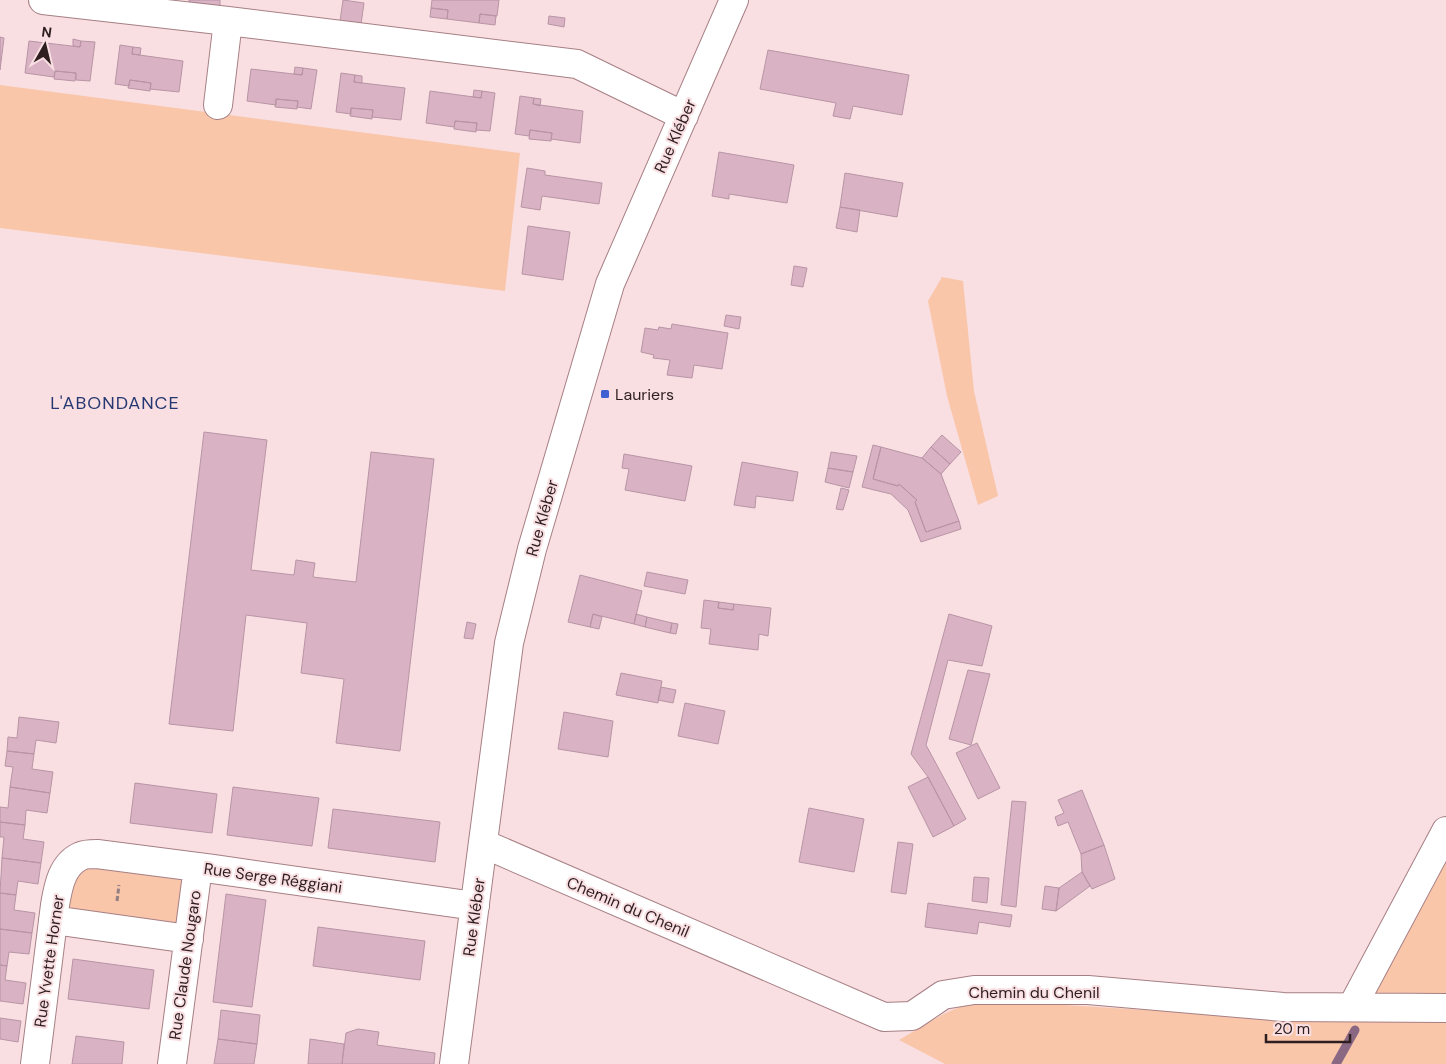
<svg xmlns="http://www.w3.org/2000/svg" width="1446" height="1064" viewBox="0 0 1446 1064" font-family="'DM Sans',sans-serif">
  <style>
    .green { fill: #f9c6aa }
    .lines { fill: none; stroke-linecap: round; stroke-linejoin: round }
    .stream { stroke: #8a6884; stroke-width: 9 }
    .building { fill: #d9b3c4; stroke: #b894a5 }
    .minor-casing { stroke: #a67f84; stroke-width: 30 }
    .path { stroke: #947f82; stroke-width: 3; stroke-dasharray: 5 2.5; stroke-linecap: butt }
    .minor { stroke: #fff; stroke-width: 28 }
    .poi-dot { fill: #3e60d2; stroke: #f9dfe2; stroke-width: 2 }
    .labels { text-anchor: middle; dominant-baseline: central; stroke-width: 4; stroke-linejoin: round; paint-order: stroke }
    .street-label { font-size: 16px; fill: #2e1e20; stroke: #f9dfe2 }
    .poi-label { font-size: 16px; fill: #2e1e20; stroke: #f9dfe2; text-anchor: start }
    .neighbourhood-label { font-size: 18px; letter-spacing: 1px; fill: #263871; stroke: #f9dfe2 }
  </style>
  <rect width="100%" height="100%" fill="#f9dfe2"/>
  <!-- green -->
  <path class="green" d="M 0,85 L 520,153 L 505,291 L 0,228 Z
    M 942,277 L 963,281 L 974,391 L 998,496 L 978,505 L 947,396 L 928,301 Z
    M 1446,820 L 1446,1064 L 945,1064 L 899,1040 C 930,1022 951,1006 986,1000 L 1258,1017 L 1339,1019 Z
    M 80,863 L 179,875 L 186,881 L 180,921 L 174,925 L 72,915 L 64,900 Z"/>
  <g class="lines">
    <!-- stream -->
    <path class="stream" d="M 1336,1064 L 1355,1030"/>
  </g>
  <!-- building -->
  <path class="building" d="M 189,0 L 220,0 L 220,6 L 189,2 Z
    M 343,0 L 364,3 L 361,24 L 340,21 Z
    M 432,0 L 499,0 L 497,16 L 480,14 L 479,23 L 447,19 L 448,10 L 431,8 Z
    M 431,8 L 448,10 L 447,19 L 430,17 Z
    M 480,14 L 496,16 L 495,25 L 479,23 Z
    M 549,16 L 565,18 L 564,27 L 548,24 Z
    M 0,37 L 4,38 L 0,70 Z
    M 73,39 L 81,41 L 80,47 L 73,46 Z
    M 29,41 L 80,47 L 81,41 L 95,42 L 90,81 L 76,80 L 76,73 L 55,71 L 54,77 L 25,73 Z
    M 120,45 L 133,47 L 132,54 L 183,61 L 179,92 L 150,89 L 151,83 L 130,80 L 129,86 L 115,84 Z
    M 133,47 L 141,48 L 140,55 L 132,54 Z
    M 768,50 L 909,75 L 902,115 L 853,106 L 850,119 L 833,116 L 836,103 L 760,89 Z
    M 295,67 L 303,68 L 302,75 L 294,74 Z
    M 303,68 L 317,70 L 311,109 L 297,107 L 298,101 L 276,99 L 276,105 L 247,101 L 251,69 L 302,75 Z
    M 55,71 L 76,73 L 75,81 L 54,79 Z
    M 341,73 L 355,75 L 354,82 L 405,88 L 401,120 L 372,117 L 373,110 L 351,108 L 351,114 L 336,112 Z
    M 355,75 L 362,76 L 362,83 L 354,82 Z
    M 130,80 L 151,83 L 150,91 L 128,88 Z
    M 474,90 L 482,91 L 481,98 L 473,97 Z
    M 430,91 L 481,98 L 482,91 L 495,93 L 490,131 L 476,130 L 477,123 L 455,121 L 454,127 L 426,123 Z
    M 520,96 L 534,98 L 533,104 L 583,111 L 580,143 L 551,139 L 552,133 L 530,130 L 529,136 L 515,134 Z
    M 534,98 L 541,99 L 540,106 L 533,104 Z
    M 276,99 L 298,101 L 297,109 L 275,107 Z
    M 351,108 L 373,110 L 372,119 L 350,116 Z
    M 455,121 L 477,123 L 476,132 L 454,129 Z
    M 530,130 L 552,133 L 551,141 L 529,139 Z
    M 719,152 L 794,165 L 787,203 L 729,194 L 729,199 L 712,196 Z
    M 527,168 L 545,171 L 545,175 L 602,183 L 599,204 L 542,196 L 540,210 L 521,207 Z
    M 845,173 L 903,183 L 897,217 L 840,207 Z
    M 840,207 L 860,210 L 857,232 L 836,228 Z
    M 528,226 L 570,232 L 563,280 L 522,274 Z
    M 794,266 L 807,268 L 803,287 L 791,285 Z
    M 726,315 L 741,317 L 739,329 L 724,326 Z
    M 672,324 L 728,333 L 722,369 L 694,365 L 692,378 L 667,375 L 670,360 L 653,358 L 654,355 L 641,352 L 645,328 L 658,330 L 659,327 L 671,329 Z
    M 204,432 L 267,440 L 251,570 L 294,575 L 296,560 L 315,563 L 313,577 L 356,582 L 371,452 L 434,459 L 400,751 L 336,743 L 344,679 L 301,673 L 307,623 L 246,615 L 233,731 L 169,724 Z
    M 942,435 L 961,452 L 950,464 L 931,447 Z
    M 873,445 L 881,447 L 873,479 L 898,486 L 899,484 L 917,500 L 915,502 L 926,532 L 959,521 L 961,529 L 921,542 L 908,510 L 891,494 L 862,487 Z
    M 881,447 L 922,458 L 941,474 L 959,521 L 926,532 L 915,502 L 917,500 L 899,484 L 898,486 L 873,479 Z
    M 931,447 L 950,464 L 941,474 L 922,458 Z
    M 831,452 L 857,456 L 853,472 L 828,468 Z
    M 624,454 L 692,466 L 685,501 L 625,490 L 629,469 L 622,468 Z
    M 742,462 L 798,472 L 793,501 L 756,496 L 755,508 L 734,505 Z
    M 828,468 L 853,472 L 849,488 L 825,482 Z
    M 841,488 L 849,490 L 843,510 L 836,509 Z
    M 647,572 L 688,580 L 685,594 L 644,586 Z
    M 580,575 L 642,591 L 634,624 L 593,614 L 590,627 L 568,622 Z
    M 704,600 L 719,602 L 718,608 L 733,610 L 734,604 L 771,608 L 768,636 L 759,634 L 758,650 L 709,644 L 711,629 L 701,628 Z
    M 719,602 L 734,604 L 733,610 L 718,608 Z
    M 593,614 L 602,617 L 599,629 L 590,627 Z
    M 636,614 L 647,617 L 645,627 L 634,624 Z
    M 949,614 L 992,626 L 982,666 L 948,660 L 926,745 L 966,819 L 954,826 L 928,777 L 911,754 Z
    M 647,617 L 672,623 L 670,633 L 645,627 Z
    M 467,622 L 476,624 L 473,639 L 464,638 Z
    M 672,623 L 678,624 L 676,634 L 670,633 Z
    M 968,670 L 990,674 L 971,745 L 949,739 Z
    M 621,673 L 662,681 L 658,703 L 616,695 Z
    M 661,687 L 676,690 L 673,703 L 658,700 Z
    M 685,703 L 725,711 L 718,744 L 678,736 Z
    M 564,712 L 613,721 L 608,757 L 558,749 Z
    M 19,717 L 59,722 L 56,743 L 36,740 L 34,754 L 7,751 L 8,737 L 17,738 Z
    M 977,743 L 1000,788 L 978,799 L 956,753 Z
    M 7,751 L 34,754 L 32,769 L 53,772 L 50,793 L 10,787 L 13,767 L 5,766 Z
    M 928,777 L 954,826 L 933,837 L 908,787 Z
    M 135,783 L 217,794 L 212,833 L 130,823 Z
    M 10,787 L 50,793 L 47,813 L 26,810 L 25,825 L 0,822 L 0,807 L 8,808 Z
    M 233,787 L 319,798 L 312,846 L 227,835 Z
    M 1082,790 L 1104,845 L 1081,854 L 1068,822 L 1058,826 L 1055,817 L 1064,813 L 1058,800 Z
    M 1012,801 L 1026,802 L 1016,907 L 1001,905 Z
    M 809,808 L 864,819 L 854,872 L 799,862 Z
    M 333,809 L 440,822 L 435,862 L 328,848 Z
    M 0,822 L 25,825 L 23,839 L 44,842 L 41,863 L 2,858 L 4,837 L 0,837 Z
    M 898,842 L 913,844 L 906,894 L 891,892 Z
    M 1104,845 L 1115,879 L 1092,889 L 1082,872 L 1081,854 Z
    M 2,858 L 41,863 L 38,884 L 18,881 L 16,895 L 0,893 Z
    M 1082,872 L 1090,886 L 1056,911 L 1059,888 Z
    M 974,877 L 989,878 L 987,903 L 972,901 Z
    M 1045,886 L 1059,888 L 1056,911 L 1042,909 Z
    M 0,893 L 16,895 L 14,910 L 35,913 L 32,933 L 0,929 Z
    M 226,894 L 266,900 L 252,1007 L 213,1002 Z
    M 928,903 L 1012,915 L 1010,927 L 979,922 L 977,934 L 925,927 Z
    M 318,927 L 425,941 L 420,980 L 313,966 Z
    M 0,929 L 32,933 L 29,954 L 9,952 L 7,966 L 0,965 Z
    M 73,959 L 154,970 L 149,1009 L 68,999 Z
    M 0,965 L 7,966 L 5,980 L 26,983 L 23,1004 L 0,1001 Z
    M 221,1010 L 260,1015 L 257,1044 L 218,1039 Z
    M 0,1018 L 21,1021 L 18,1042 L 0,1039 Z
    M 358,1029 L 379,1032 L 377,1045 L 435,1053 L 434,1064 L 342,1064 L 346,1033 Z
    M 76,1036 L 124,1042 L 122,1064 L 72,1064 Z
    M 218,1039 L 257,1044 L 254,1064 L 214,1064 Z
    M 310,1039 L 344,1044 L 342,1064 L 308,1064 Z"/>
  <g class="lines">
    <!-- minor casing -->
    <g class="minor-casing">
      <path id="minor" d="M 43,0 L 228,21 L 577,64 L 684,116
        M 218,105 L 228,21
        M 484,844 L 884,1017 L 912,1016 L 943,995 L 974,990 L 1088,990 L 1283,1007 L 1446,1008
        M 53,920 L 189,939
        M 1352,1007 L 1446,831
        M 35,1064 L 55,905 C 58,887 62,864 81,856 C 85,854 92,854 97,854 L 213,869 L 475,906
        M 172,1064 L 198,867
        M 454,1064 L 509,643 L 532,549 L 610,284 L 734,0"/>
    </g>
    <!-- path -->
    <path class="path" d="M 117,901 L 119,885"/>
    <!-- minor -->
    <use href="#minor" class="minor"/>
  </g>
  <!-- markers -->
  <rect class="poi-dot" x="600" y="389" width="10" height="10" rx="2.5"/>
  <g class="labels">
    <!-- street labels -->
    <g class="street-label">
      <text transform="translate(675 136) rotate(-66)">Rue Kléber</text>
      <text transform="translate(542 518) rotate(-74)">Rue Kléber</text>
      <text transform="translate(273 878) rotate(8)">Rue Serge Réggiani</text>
      <text transform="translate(628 907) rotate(23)">Chemin du Chenil</text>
      <text transform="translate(474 917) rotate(-82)">Rue Kléber</text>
      <text transform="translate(49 961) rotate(-82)">Rue Yvette Horner</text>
      <text transform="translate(185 965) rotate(-82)">Rue Claude Nougaro</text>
      <text x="1034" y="992">Chemin du Chenil</text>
    </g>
    <!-- poi labels -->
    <g class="poi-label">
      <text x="615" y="394">Lauriers</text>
    </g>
    <!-- neighbourhood labels -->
    <g class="neighbourhood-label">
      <text x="115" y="403">L'ABONDANCE</text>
    </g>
  </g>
  <!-- north arrow -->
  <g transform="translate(45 45) rotate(8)" stroke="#f9dfe2" stroke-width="4" paint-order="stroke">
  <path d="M0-4L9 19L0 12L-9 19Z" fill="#2e1e20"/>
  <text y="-8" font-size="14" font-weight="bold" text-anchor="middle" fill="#2e1e20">N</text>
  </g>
  <!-- scale -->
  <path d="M1266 1034v8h84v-8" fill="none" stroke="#2e1e20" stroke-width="2.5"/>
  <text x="1274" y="1034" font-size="15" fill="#2e1e20" stroke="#f9dfe2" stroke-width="4" paint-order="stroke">20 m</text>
</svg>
